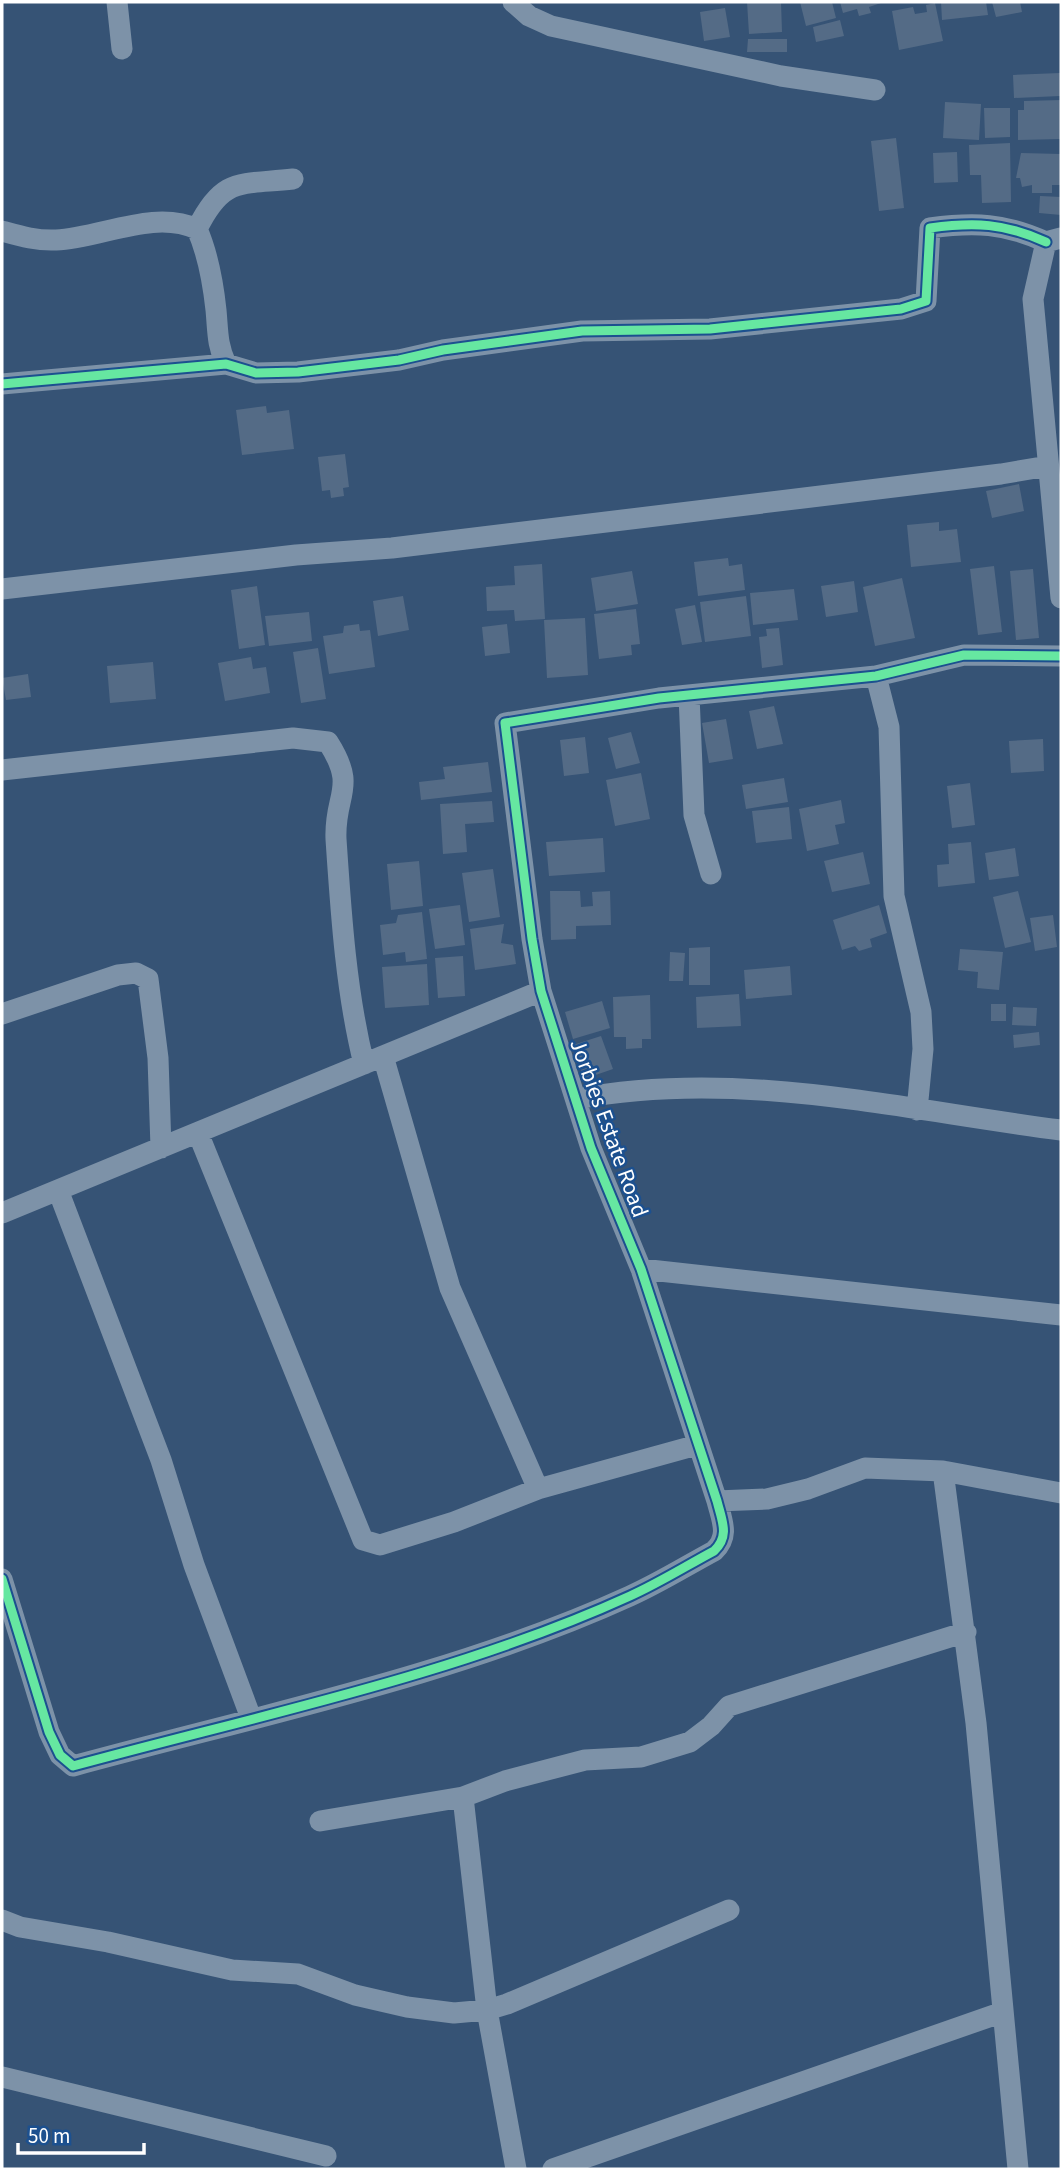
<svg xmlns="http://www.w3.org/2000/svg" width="1063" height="2171" viewBox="0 0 1063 2171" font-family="'Source Sans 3',sans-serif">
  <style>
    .building { fill: #546b86 }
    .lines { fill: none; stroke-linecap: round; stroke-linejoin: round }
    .minor { stroke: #7d92a8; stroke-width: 21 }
    .cycleway-casing { stroke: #1c508f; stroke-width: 13 }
    .cycleway { stroke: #66e7a1; stroke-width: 9 }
    .labels { text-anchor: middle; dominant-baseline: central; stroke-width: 5; stroke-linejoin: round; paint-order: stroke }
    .street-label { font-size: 23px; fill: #fff; stroke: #1c508f }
  </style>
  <rect width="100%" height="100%" fill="#365375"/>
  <!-- building -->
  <path class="building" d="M 747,2 L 781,2 L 782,32 L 749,34 Z
    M 800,2 L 832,2 L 836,18 L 806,26 Z
    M 840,2 L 884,2 L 869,7 L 871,13 L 859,16 L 857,9 L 843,13 Z
    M 941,2 L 986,2 L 988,15 L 942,20 Z
    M 992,2 L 1020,2 L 1022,12 L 996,17 Z
    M 935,3 L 943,41 L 899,50 L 892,11 L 913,7 L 915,14 L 927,12 L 926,5 Z
    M 725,8 L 730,37 L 704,41 L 700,12 Z
    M 840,20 L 844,36 L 816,42 L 813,27 Z
    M 748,39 L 787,39 L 787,52 L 747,52 Z
    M 1060,73 L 1060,96 L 1014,98 L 1013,75 Z
    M 1061,100 L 1061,139 L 1018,140 L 1018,110 L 1024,110 L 1024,101 Z
    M 945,102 L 981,104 L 979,140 L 943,138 Z
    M 984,108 L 1010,108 L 1010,137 L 985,138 Z
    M 896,138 L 904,208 L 879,211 L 871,141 Z
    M 1010,143 L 1011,202 L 982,203 L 981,175 L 970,175 L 969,145 Z
    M 957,152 L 958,182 L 934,183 L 933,153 Z
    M 1021,153 L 1061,154 L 1060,185 L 1052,185 L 1052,193 L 1032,193 L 1032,185 L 1022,187 L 1020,178 L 1016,178 Z
    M 1040,196 L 1061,197 L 1061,215 L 1039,213 Z
    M 266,406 L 267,413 L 289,410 L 294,449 L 242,455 L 236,410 Z
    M 345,454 L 349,487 L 343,488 L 344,496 L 331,498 L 330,490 L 322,491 L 318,457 Z
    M 1019,484 L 1024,511 L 992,518 L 986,491 Z
    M 939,522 L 939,531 L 957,529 L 961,562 L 911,567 L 907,525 Z
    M 728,558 L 729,566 L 742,564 L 745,590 L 698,596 L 694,562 Z
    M 542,564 L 545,619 L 515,621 L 514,610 L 487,611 L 486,587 L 515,585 L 514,566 Z
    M 994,566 L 1002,632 L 978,635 L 970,569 Z
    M 1033,569 L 1039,638 L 1016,640 L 1010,571 Z
    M 632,571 L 638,604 L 596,611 L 591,578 Z
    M 902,578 L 915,638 L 875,646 L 863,587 Z
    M 854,581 L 858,612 L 826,617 L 821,586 Z
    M 257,586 L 265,645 L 239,649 L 231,590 Z
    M 794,589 L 798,620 L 753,625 L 750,593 Z
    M 403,596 L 409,630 L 378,636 L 373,601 Z
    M 746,596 L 751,636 L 705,642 L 700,602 Z
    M 695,605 L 702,642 L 682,645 L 675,609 Z
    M 636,609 L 640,644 L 631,645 L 632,655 L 599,659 L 594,614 Z
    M 309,612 L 312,641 L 269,646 L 265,616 Z
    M 585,618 L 588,675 L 547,678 L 544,620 Z
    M 359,624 L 360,631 L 370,630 L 375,667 L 329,674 L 323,636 L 343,633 L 344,626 Z
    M 507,624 L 510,653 L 485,656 L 482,627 Z
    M 779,628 L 783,665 L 762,668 L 759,637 L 767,636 L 766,629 Z
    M 318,648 L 326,699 L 301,703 L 293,652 Z
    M 251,657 L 253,669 L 266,667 L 270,693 L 225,701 L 218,663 Z
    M 153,662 L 156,699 L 110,703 L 107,666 Z
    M 28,674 L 31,697 L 6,700 L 2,678 Z
    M 774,706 L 783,744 L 757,749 L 749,711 Z
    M 726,719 L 733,759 L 709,763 L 702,723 Z
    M 631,732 L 640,763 L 616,769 L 608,738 Z
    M 585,737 L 589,773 L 564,776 L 560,740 Z
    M 1043,739 L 1044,771 L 1011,773 L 1009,741 Z
    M 488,762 L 492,792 L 421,800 L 419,782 L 445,779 L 443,767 Z
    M 641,773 L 650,819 L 615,826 L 606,780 Z
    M 784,778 L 788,802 L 746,809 L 742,785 Z
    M 970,783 L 975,825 L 952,828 L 947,786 Z
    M 841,800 L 845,823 L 835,825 L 839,844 L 807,851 L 799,809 Z
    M 492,801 L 494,822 L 465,824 L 467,852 L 443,854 L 440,804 Z
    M 789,807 L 792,839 L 756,843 L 752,811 Z
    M 603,838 L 605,872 L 549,876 L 546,842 Z
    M 971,842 L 975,883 L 938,887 L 937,865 L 949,864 L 948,844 Z
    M 1015,848 L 1019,876 L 989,880 L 985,853 Z
    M 863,852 L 870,884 L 832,892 L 824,861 Z
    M 419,861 L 423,906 L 391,910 L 387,864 Z
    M 493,869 L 500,917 L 469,922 L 462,873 Z
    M 550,891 L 580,891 L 581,907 L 593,906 L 592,892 L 610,891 L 611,925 L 576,926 L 576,939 L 551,940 Z
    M 1018,891 L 1031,942 L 1005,948 L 993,897 Z
    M 460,905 L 465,945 L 435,949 L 429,909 Z
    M 879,905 L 887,933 L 870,939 L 872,947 L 859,951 L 855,946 L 842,950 L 833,920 Z
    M 422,912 L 427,959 L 406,962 L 405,952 L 383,955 L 380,925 L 396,923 L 398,915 Z
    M 1053,915 L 1057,947 L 1035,951 L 1030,918 Z
    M 504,924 L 501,943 L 513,945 L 516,964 L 475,970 L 470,929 Z
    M 710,947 L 710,985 L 689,985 L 689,948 Z
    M 960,949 L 1003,952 L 999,990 L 977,988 L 978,972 L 958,970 Z
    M 670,952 L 685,953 L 683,981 L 669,981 Z
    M 463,956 L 465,996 L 438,998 L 435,958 Z
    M 427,964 L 429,1005 L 385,1008 L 382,967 Z
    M 790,966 L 792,995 L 746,999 L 744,970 Z
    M 739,994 L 741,1026 L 697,1028 L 696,997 Z
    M 650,995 L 651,1039 L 642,1039 L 642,1048 L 626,1049 L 626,1037 L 614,1037 L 613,997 Z
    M 602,1001 L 610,1028 L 573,1039 L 565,1012 Z
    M 991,1004 L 1006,1004 L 1006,1021 L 991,1021 Z
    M 1013,1007 L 1037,1008 L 1036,1026 L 1012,1025 Z
    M 1039,1032 L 1040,1045 L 1014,1048 L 1013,1035 Z
    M 601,1036 L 613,1069 L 584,1079 L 573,1045 Z"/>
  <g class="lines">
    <!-- minor -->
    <path class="minor" d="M 117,2 L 122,49
      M 513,2 L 529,16 L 551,26 L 781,76 L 875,90
      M 197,229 C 223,176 240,185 293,179
      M 2,231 C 20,236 37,241 56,240 C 101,238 154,209 197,229 C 208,254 213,282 216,310 C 218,331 217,345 226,364
      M 1061,238 L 1046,242 L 1033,299 L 1061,598
      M 2,384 L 226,364 L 256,373 L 298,372 L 399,360 L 443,350 L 582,331 L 710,329 L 901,309 L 926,301 L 930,228 C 974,222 1005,223 1046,242
      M 2,589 L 296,555 L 392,548 L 1001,474 L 1048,466
      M 876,676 L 889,727 L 894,896 L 921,1012 L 923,1049 L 917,1110
      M 689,695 L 694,815 L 711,874
      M 2,770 L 293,738 L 328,742 C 358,789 334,793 336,839 C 341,913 346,992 364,1064
      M 2,1014 L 118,975 L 136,973 L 148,979 L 158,1058 L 161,1148
      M 383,1056 L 450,1288 L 538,1489
      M 577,1099 C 738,1068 902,1110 1061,1130
      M 198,1133 L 363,1540 L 380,1545 L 454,1522 L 538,1489 L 697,1445
      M 58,1190 L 161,1460 L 194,1565 L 251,1718
      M 2,1213 L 541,991
      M 641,1269 L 1061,1315
      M 943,1471 L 976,1723 L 1018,2169
      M 717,1501 L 767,1499 L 808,1489 L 865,1468 L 943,1471 L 1061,1493
      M 2,1579 L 49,1732 L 60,1755 L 73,1766 C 256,1716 457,1675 630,1596 C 659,1583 686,1566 714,1551 C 730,1536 722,1521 717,1501 L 641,1269 L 591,1148 L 541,991 L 532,939 L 505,723 L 659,698 L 876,676 L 964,655 L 1061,656
      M 463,1797 L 487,2010 L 516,2169
      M 320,1821 L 463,1797 L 505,1781 L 585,1760 L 641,1757 L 690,1742 L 711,1726 L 729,1706 L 966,1632
      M 2,1920 L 20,1927 L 108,1942 L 232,1970 L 298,1974 L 355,1995 L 407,2007 L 454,2013 L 487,2010 L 507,2004 L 729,1910
      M 2,2077 L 326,2156
      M 553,2169 L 1003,2012"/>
    <!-- cycleway casing -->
    <g class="cycleway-casing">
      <path id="cycleway" d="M 2,384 L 226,364 L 256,373 L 298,372 L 399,360 L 443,350 L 582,331 L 710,329 L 901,309 L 926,301 L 930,228 C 974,222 1005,223 1046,242
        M 2,1579 L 49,1732 L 60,1755 L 73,1766 C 256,1716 457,1675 630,1596 C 659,1583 686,1566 714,1551 C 730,1536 722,1521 717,1501 L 641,1269 L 591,1148 L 541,991 L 532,939 L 505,723 L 659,698 L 876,676 L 964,655 L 1061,656"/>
    </g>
    <!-- cycleway -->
    <use href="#cycleway" class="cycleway"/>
  </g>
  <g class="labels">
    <!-- street labels -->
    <g class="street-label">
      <text transform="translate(609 1128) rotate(70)">Jorbies Estate Road</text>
    </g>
  </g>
  <!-- border -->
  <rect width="1063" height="2171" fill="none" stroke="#ffffff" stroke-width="7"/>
  <!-- scale -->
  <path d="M18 2143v10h126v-10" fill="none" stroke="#ffffff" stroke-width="3.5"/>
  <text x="28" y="2143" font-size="21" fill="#ffffff" stroke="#1c508f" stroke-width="5" paint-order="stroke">50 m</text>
</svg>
